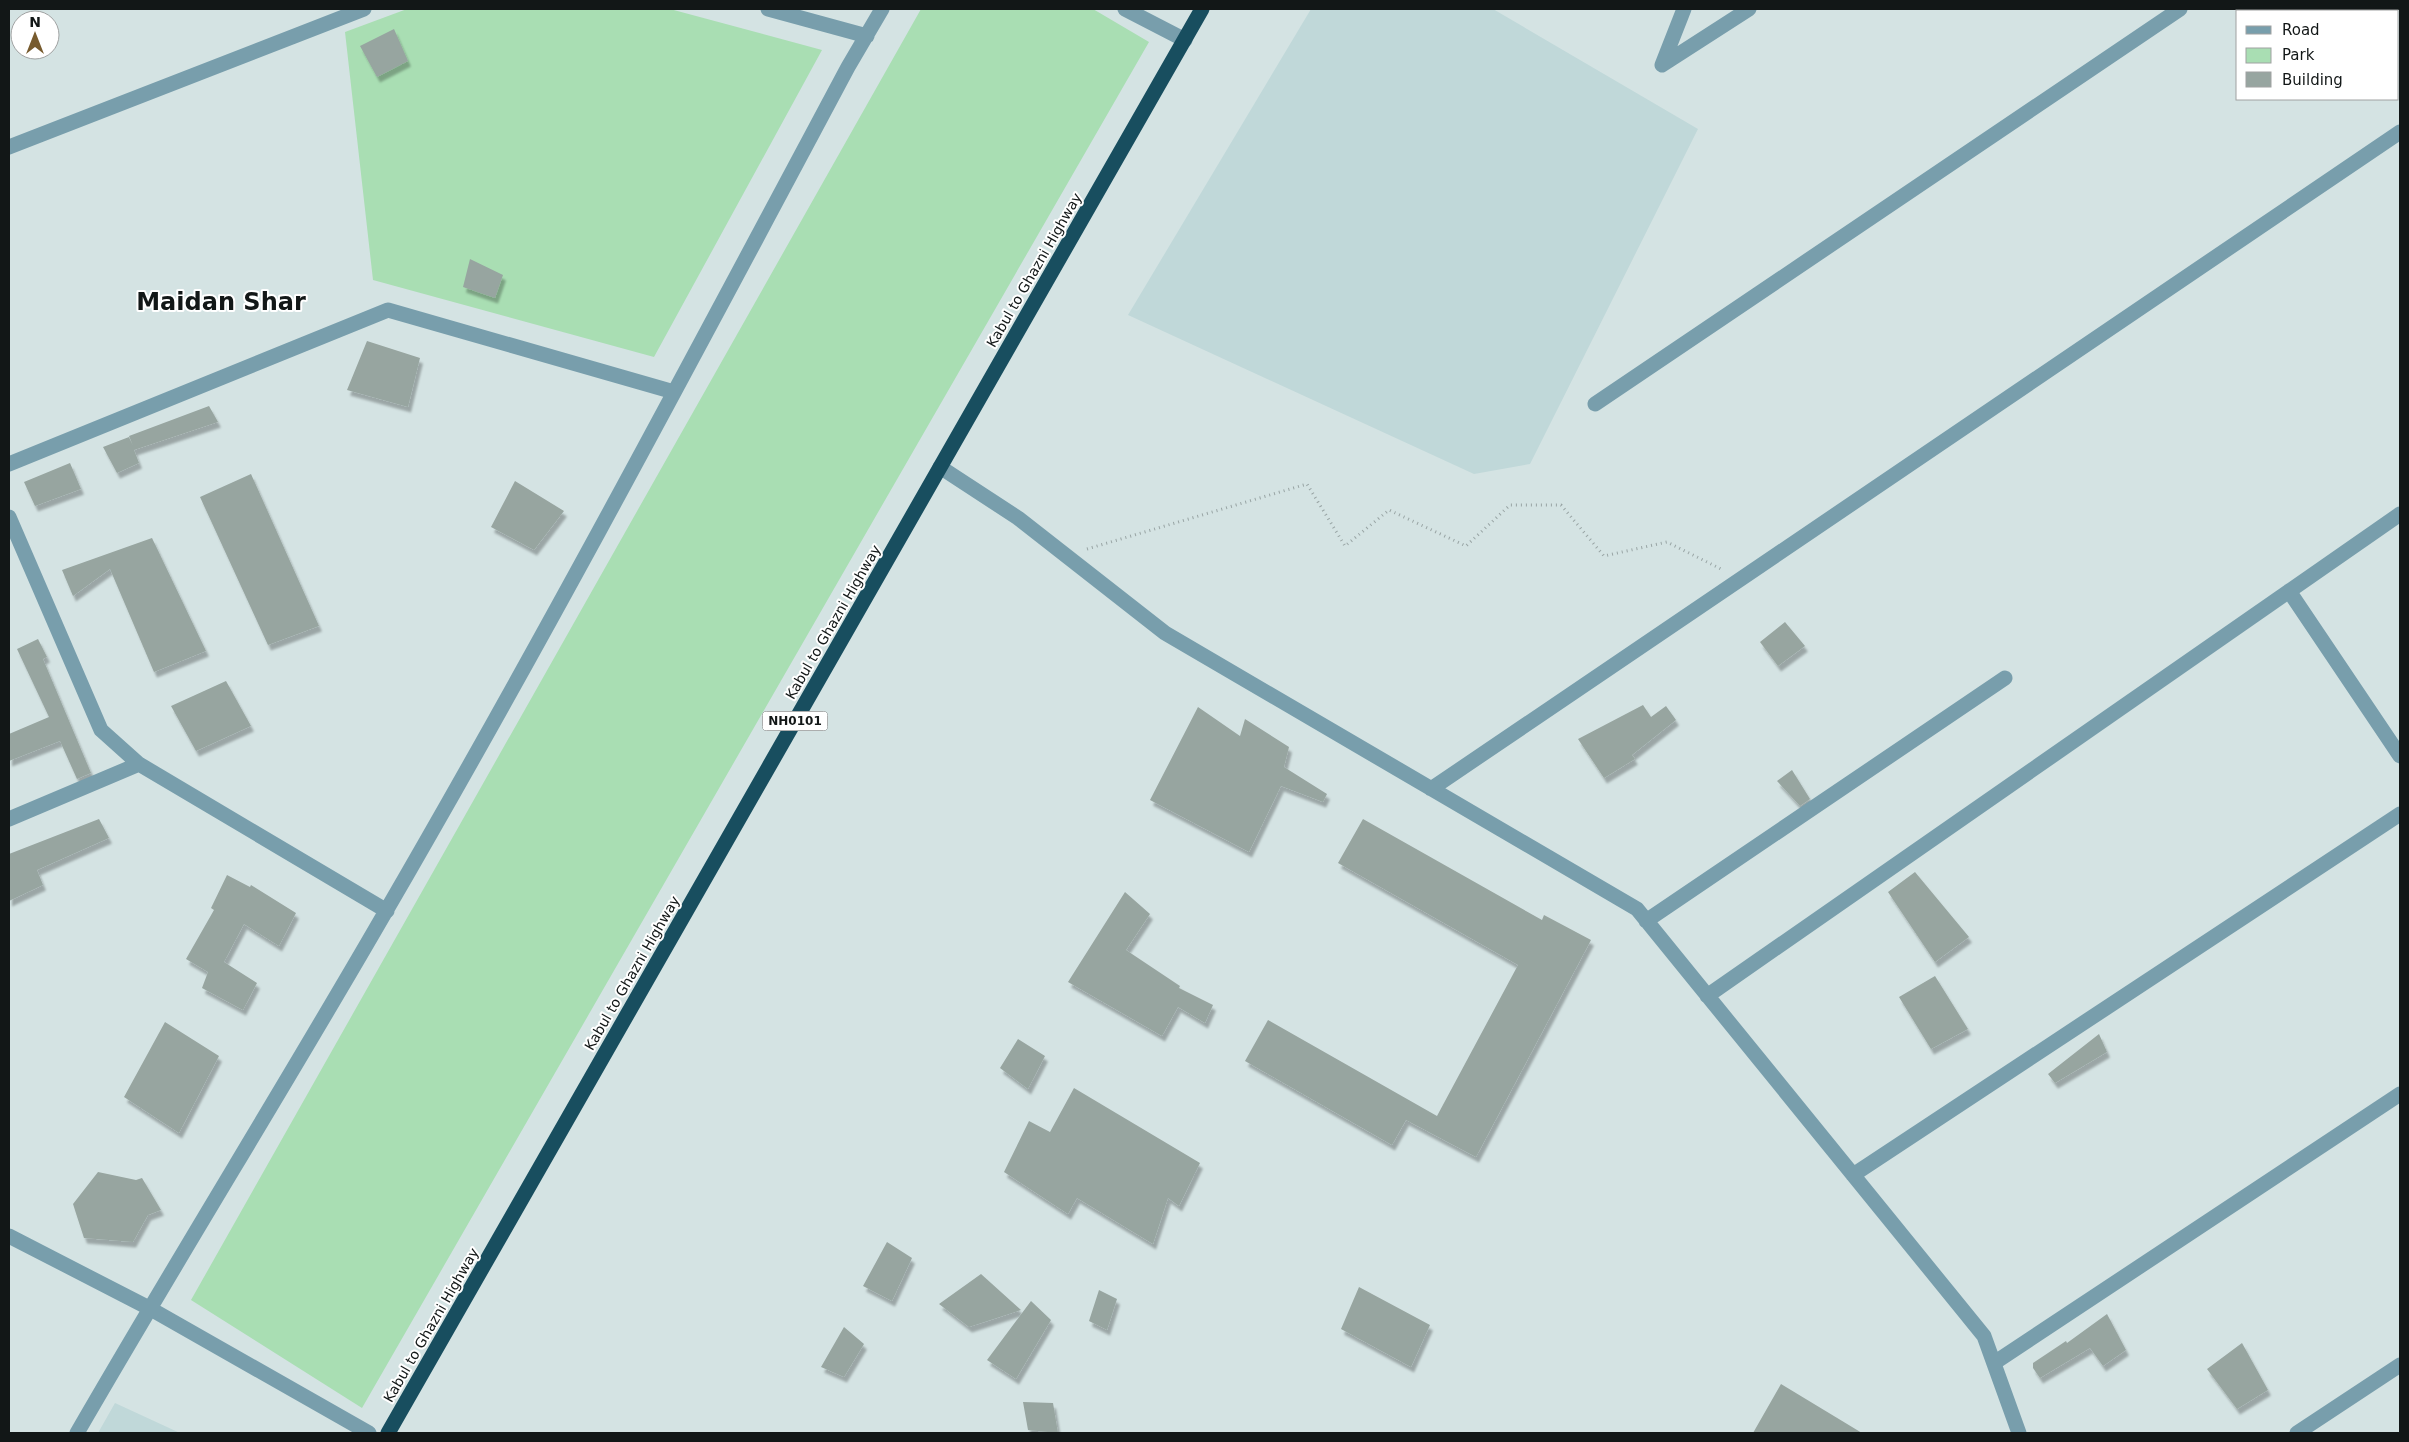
<svg xmlns="http://www.w3.org/2000/svg" width="2409" height="1442" viewBox="0 0 2409 1442" font-family="'DejaVu Sans',sans-serif">
  <style>
    .built { fill: #c0d8d9 }
    .green { fill: #a9deb3 }
    .building { fill: #97a5a0; filter: url(#shadow) }
    .lines { fill: none; stroke-linecap: round; stroke-linejoin: round }
    .path { stroke: #98a4a4; stroke-width: 3; stroke-dasharray: 1 4; stroke-linecap: butt }
    .minor { stroke: #789eac; stroke-width: 15 }
    .highway { stroke: #184e5f; stroke-width: 15 }
    .labels { text-anchor: middle; dominant-baseline: central; stroke-width: 4; stroke-linejoin: round; paint-order: stroke }
    .shield { fill: #fff; stroke: #595d5d; stroke-width: 1 }
    .shield-label { font-size: 12px; font-weight: bold; fill: #121717 }
    .street-label { font-size: 14px; fill: #121717; stroke: #fff }
    .town-label { font-size: 24px; font-weight: bold; fill: #121717; stroke: #fff }
  </style>
  <defs>
    <filter id="shadow"><feDropShadow dx="3" dy="5.5" stdDeviation="1" flood-color="#0004"/></filter>
  </defs>
  <rect width="100%" height="100%" fill="#d4e3e3"/>
  <!-- built -->
  <path class="built" d="M 1311,9 L 1493,9 L 1698,129 L 1530,464 L 1474,474 L 1128,315 Z
    M 115,1403 L 180,1433 L 98,1433 Z"/>
  <!-- green -->
  <path class="green" d="M 407,9 L 670,9 L 822,50 L 654,357 L 373,280 L 345,32 Z
    M 921,9 L 1093,9 L 1149,42 L 362,1408 L 191,1300 Z"/>
  <!-- building -->
  <path class="building" d="M 394,29 L 408,61 L 377,77 L 360,46 Z
    M 470,259 L 503,275 L 495,298 L 463,287 Z
    M 367,341 L 420,358 L 408,407 L 347,390 Z
    M 209,406 L 218,422 L 134,450 L 139,463 L 117,473 L 103,447 L 129,437 L 133,446 L 129,436 Z
    M 70,463 L 81,489 L 35,506 L 24,482 Z
    M 251,474 L 319,626 L 268,645 L 200,497 Z
    M 515,481 L 564,511 L 534,550 L 491,527 Z
    M 152,538 L 206,651 L 154,672 L 110,569 L 73,596 L 62,570 Z
    M 1785,622 L 1805,646 L 1778,666 L 1760,642 Z
    M 38,639 L 47,657 L 43,659 L 91,773 L 77,779 L 60,741 L 9,761 L 9,734 L 49,717 L 17,649 Z
    M 226,681 L 251,726 L 196,751 L 171,706 Z
    M 1643,705 L 1651,717 L 1666,706 L 1676,720 L 1632,755 L 1635,759 L 1604,778 L 1578,739 Z
    M 1198,707 L 1240,736 L 1245,719 L 1289,747 L 1284,767 L 1327,794 L 1323,802 L 1281,786 L 1249,852 L 1150,800 Z
    M 1792,770 L 1810,799 L 1800,806 L 1777,781 Z
    M 99,819 L 109,838 L 37,870 L 43,885 L 9,901 L 9,854 Z
    M 1363,819 L 1542,920 L 1544,915 L 1591,940 L 1476,1157 L 1406,1120 L 1392,1145 L 1245,1061 L 1268,1020 L 1437,1116 L 1518,965 L 1338,863 Z
    M 1915,872 L 1969,937 L 1935,962 L 1888,892 Z
    M 227,875 L 250,887 L 251,885 L 296,913 L 279,946 L 244,924 L 224,962 L 257,983 L 243,1010 L 202,988 L 208,972 L 186,959 L 214,910 L 211,908 Z
    M 1125,892 L 1150,914 L 1126,950 L 1180,986 L 1179,988 L 1213,1005 L 1205,1023 L 1178,1007 L 1162,1036 L 1068,982 Z
    M 1935,976 L 1968,1029 L 1931,1049 L 1899,997 Z
    M 165,1022 L 219,1056 L 179,1133 L 124,1097 Z
    M 2099,1034 L 2107,1052 L 2055,1083 L 2048,1074 Z
    M 1018,1039 L 1045,1056 L 1028,1089 L 1000,1068 Z
    M 1074,1088 L 1200,1163 L 1179,1206 L 1168,1198 L 1153,1244 L 1077,1198 L 1068,1214 L 1004,1172 L 1029,1121 L 1050,1132 Z
    M 98,1172 L 136,1180 L 142,1178 L 161,1210 L 148,1215 L 133,1242 L 84,1238 L 73,1204 Z
    M 887,1242 L 912,1258 L 892,1301 L 863,1286 Z
    M 981,1274 L 1021,1310 L 969,1327 L 939,1304 Z
    M 1359,1287 L 1430,1325 L 1411,1367 L 1341,1329 Z
    M 1099,1290 L 1117,1299 L 1107,1330 L 1089,1321 Z
    M 1031,1301 L 1051,1320 L 1016,1379 L 987,1360 Z
    M 2107,1314 L 2126,1350 L 2103,1366 L 2090,1348 L 2040,1378 L 2033,1368 L 2033,1363 L 2066,1341 L 2067,1343 Z
    M 844,1327 L 864,1344 L 844,1377 L 821,1367 Z
    M 2242,1343 L 2268,1390 L 2237,1409 L 2207,1369 Z
    M 1781,1384 L 1862,1433 L 1753,1433 Z
    M 1023,1402 L 1053,1403 L 1058,1433 L 1028,1430 Z"/>
  <g class="lines">
    <!-- path -->
    <path class="path" d="M 1087,549 L 1307,484 L 1345,546 L 1389,510 L 1466,546 L 1510,505 L 1561,505 L 1604,556 L 1667,542 L 1723,570"/>
    <!-- minor -->
    <path class="minor" d="M 768,9 L 867,36
      M 1125,9 L 1185,40
      M 1662,65 L 1749,9
      M 1662,65 L 1684,9
      M 9,147 L 364,9
      M 1595,404 L 2180,9
      M 9,464 L 388,310 L 674,392
      M 940,467 L 1018,518 L 1165,633 L 1637,909 L 1984,1336 L 2019,1433
      M 9,517 L 101,730 L 139,764
      M 2289,591 L 2400,756
      M 1431,789 L 2400,132
      M 9,819 L 139,764 L 387,911
      M 1646,921 L 2005,678
      M 1707,996 L 2400,514
      M 1853,1175 L 2400,814
      M 9,1236 L 149,1308 L 369,1433
      M 1994,1363 L 2400,1094
      M 77,1433 C 178,1258 285,1086 386,911 C 547,634 697,350 848,67 L 882,9
      M 2297,1433 L 2400,1365"/>
    <!-- highway -->
    <path class="highway" d="M 388,1433 L 1202,9"/>
  </g>
  <g class="labels">
    <!-- shield labels -->
    <rect class="shield" x="762.5" y="711.5" width="65" height="19" rx="4"/>
    <g class="shield-label">
      <text x="795" y="721">NH0101</text>
    </g>
    <!-- street labels -->
    <g class="street-label">
      <text transform="translate(1034 270) rotate(-60)">Kabul to Ghazni Highway</text>
      <text transform="translate(833 622) rotate(-60)">Kabul to Ghazni Highway</text>
      <text transform="translate(632 973) rotate(-60)">Kabul to Ghazni Highway</text>
      <text transform="translate(431 1325) rotate(-60)">Kabul to Ghazni Highway</text>
    </g>
    <!-- town labels -->
    <g class="town-label">
      <text x="221" y="302">Maidan Shar</text>
    </g>
  </g>
  <!-- border -->
  <rect width="2409" height="1442" fill="none" stroke="#121717" stroke-width="20"/>
  <!-- legend -->
  <rect x="2236" y="10" width="162" height="90" fill="#ffffff" stroke="#a0a2a2"/>
  <rect x="2246" y="26" width="25" height="8" fill="#789eac" stroke="#a0a2a2"/>
  <text x="2282" y="35" font-size="15" fill="#121717">Road</text>
  <rect x="2246" y="48" width="25" height="15" fill="#a9deb3" stroke="#a0a2a2"/>
  <text x="2282" y="60" font-size="15" fill="#121717">Park</text>
  <rect x="2246" y="72" width="25" height="15" fill="#97a5a0" stroke="#a0a2a2"/>
  <text x="2282" y="85" font-size="15" fill="#121717">Building</text>
  <!-- north arrow -->
  <g transform="translate(35 35)"><circle r="24" fill="#ffffff" stroke="#a0a2a2"/>
  <path d="M0-4L9 19L0 12L-9 19Z" fill="#775b2e"/>
  <text y="-8" font-size="14" font-weight="bold" text-anchor="middle" fill="#121717">N</text>
  </g>
</svg>
